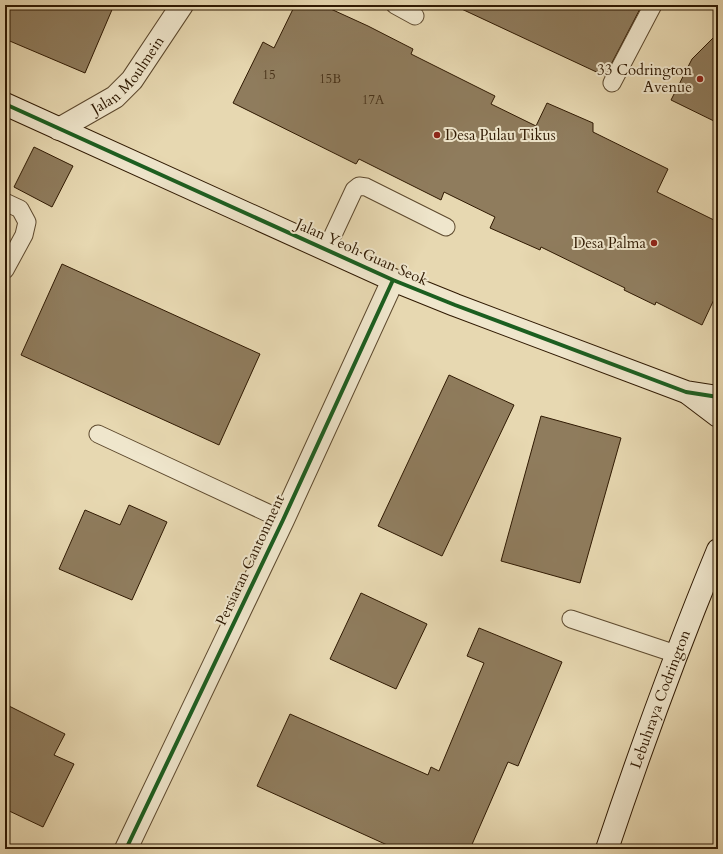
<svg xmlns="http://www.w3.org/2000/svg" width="723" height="854" viewBox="0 0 723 854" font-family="Cardo,serif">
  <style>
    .building { fill: #8f7c5d; stroke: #2f1902 }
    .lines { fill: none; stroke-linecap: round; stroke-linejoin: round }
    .lane-casing { stroke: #5d492e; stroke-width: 19 }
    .street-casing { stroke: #5d492e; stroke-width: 24 }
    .secondary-casing { stroke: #2f1902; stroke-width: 24 }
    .lane { stroke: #efe6cc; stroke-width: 17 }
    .street { stroke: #efe6cc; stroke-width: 22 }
    .secondary { stroke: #efe6cc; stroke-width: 22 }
    .cycleway-casing { stroke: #efe6cc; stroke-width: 6 }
    .cycleway { stroke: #1b5e20; stroke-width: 4 }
    .poi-dot { fill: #8f2418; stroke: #efe6cc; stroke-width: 1.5 }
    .labels { text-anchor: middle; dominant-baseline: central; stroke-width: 4; stroke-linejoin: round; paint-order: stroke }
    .number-label { font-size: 13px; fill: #473219 }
    .poi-label { font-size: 15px; fill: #2f1902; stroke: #efe6cc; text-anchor: end }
    .street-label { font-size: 15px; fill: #2f1902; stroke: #efe6cc }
  </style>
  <rect width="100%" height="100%" fill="#e7d8b1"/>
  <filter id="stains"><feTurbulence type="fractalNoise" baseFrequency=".005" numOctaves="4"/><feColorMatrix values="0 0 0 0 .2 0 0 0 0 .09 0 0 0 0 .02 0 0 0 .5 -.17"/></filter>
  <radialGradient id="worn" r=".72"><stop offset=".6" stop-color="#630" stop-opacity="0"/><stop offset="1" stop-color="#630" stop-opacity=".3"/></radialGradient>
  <!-- building -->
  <path class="building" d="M 5,5 L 114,5 L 85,73 L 5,39 Z
    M 295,5 L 322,5 L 368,26 L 413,49 L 411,54 L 495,96 L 491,104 L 536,126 L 547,103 L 593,123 L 593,132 L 668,169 L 657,192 L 718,222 L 718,291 L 702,325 L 656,302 L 655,305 L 624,290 L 625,288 L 541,247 L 540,250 L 490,228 L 495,217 L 444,192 L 441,200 L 359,159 L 356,164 L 233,103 L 263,42 L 274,48 Z
    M 453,5 L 642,5 L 605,76 Z
    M 718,33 L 718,123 L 671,100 L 692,59 Z
    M 34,147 L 73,166 L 52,207 L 14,187 Z
    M 62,264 L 260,354 L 219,445 L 21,355 Z
    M 449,375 L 514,405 L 442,556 L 378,526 Z
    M 541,416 L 621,438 L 580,583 L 501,561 Z
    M 129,505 L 167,522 L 132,600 L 59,569 L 85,510 L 120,525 Z
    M 361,593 L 427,624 L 396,689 L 330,659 Z
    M 479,628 L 562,662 L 518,766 L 508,762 L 470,849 L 396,849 L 257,786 L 290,714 L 428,775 L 431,767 L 439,771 L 484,663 L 467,656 Z
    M 5,704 L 65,734 L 54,755 L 74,764 L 43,827 L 5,809 Z"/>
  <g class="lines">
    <!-- lane casing -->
    <g class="lane-casing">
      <path id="lane" d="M 395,5 L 415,16
        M 612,83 L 653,5
        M 5,202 L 20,209 L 27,222 L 24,235 L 5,270
        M 326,250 L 354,190 L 359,186 L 366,187 L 446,227
        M 98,434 L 283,520
        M 571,619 L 676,654"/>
    </g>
    <!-- street casing -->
    <g class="street-casing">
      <g id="street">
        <path id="s1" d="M 59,129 L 115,97 L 132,80 L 182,5"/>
        <path d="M 126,849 L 283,520 L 393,280"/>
      </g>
    </g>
    <!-- secondary casing -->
    <g class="secondary-casing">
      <g id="secondary">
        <path d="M 5,104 L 393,280 L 455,305 L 686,392 L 718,397"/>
        <path d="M 689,394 L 718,416"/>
        <path id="s2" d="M 607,849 C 641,748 677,649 718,550"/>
      </g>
    </g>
    <!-- lane -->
    <use href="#lane" class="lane"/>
    <!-- street -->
    <use href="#street" class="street"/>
    <!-- secondary -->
    <use href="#secondary" class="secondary"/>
    <!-- cycleway casing -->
    <g class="cycleway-casing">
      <path id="cycleway" d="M 5,104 L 393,280 L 455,305 L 686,392 L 718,397
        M 126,849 L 283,520 L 393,280"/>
    </g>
    <!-- cycleway -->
    <use href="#cycleway" class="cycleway"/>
  </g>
  <!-- markers -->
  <g class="poi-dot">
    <circle cx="700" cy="79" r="4"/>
    <circle cx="437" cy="135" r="4"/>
    <circle cx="654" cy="243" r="4"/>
  </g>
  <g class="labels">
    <!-- number labels -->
    <g class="number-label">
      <text x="269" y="75">15</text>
      <text x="330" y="79">15B</text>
      <text x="373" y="100">17A</text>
    </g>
    <!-- poi labels -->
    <g class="poi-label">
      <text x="692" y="70">33 Codrington<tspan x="692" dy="17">Avenue</tspan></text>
      <text x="445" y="135" text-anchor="start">Desa Pulau Tikus</text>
      <text x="646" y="243">Desa Palma</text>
    </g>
    <!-- street labels -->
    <g class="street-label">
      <text stroke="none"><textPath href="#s1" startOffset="89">Jalan Moulmein</textPath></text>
      <text transform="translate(362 252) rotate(24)">Jalan Yeoh Guan Seok</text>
      <text transform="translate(250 560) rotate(-65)">Persiaran Cantonment</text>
      <text stroke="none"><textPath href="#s2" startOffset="159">Lebuhraya Codrington</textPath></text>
    </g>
  </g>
  <!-- margin -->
  <rect width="723" height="854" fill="none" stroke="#e7d8b1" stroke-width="20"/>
  <rect x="6" y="6" width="711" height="842" fill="none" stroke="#2f1902" stroke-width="2"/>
  <rect x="10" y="10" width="703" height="834" fill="none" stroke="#2f1902"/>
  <rect width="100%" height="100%" filter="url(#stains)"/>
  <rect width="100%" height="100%" fill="url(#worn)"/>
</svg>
